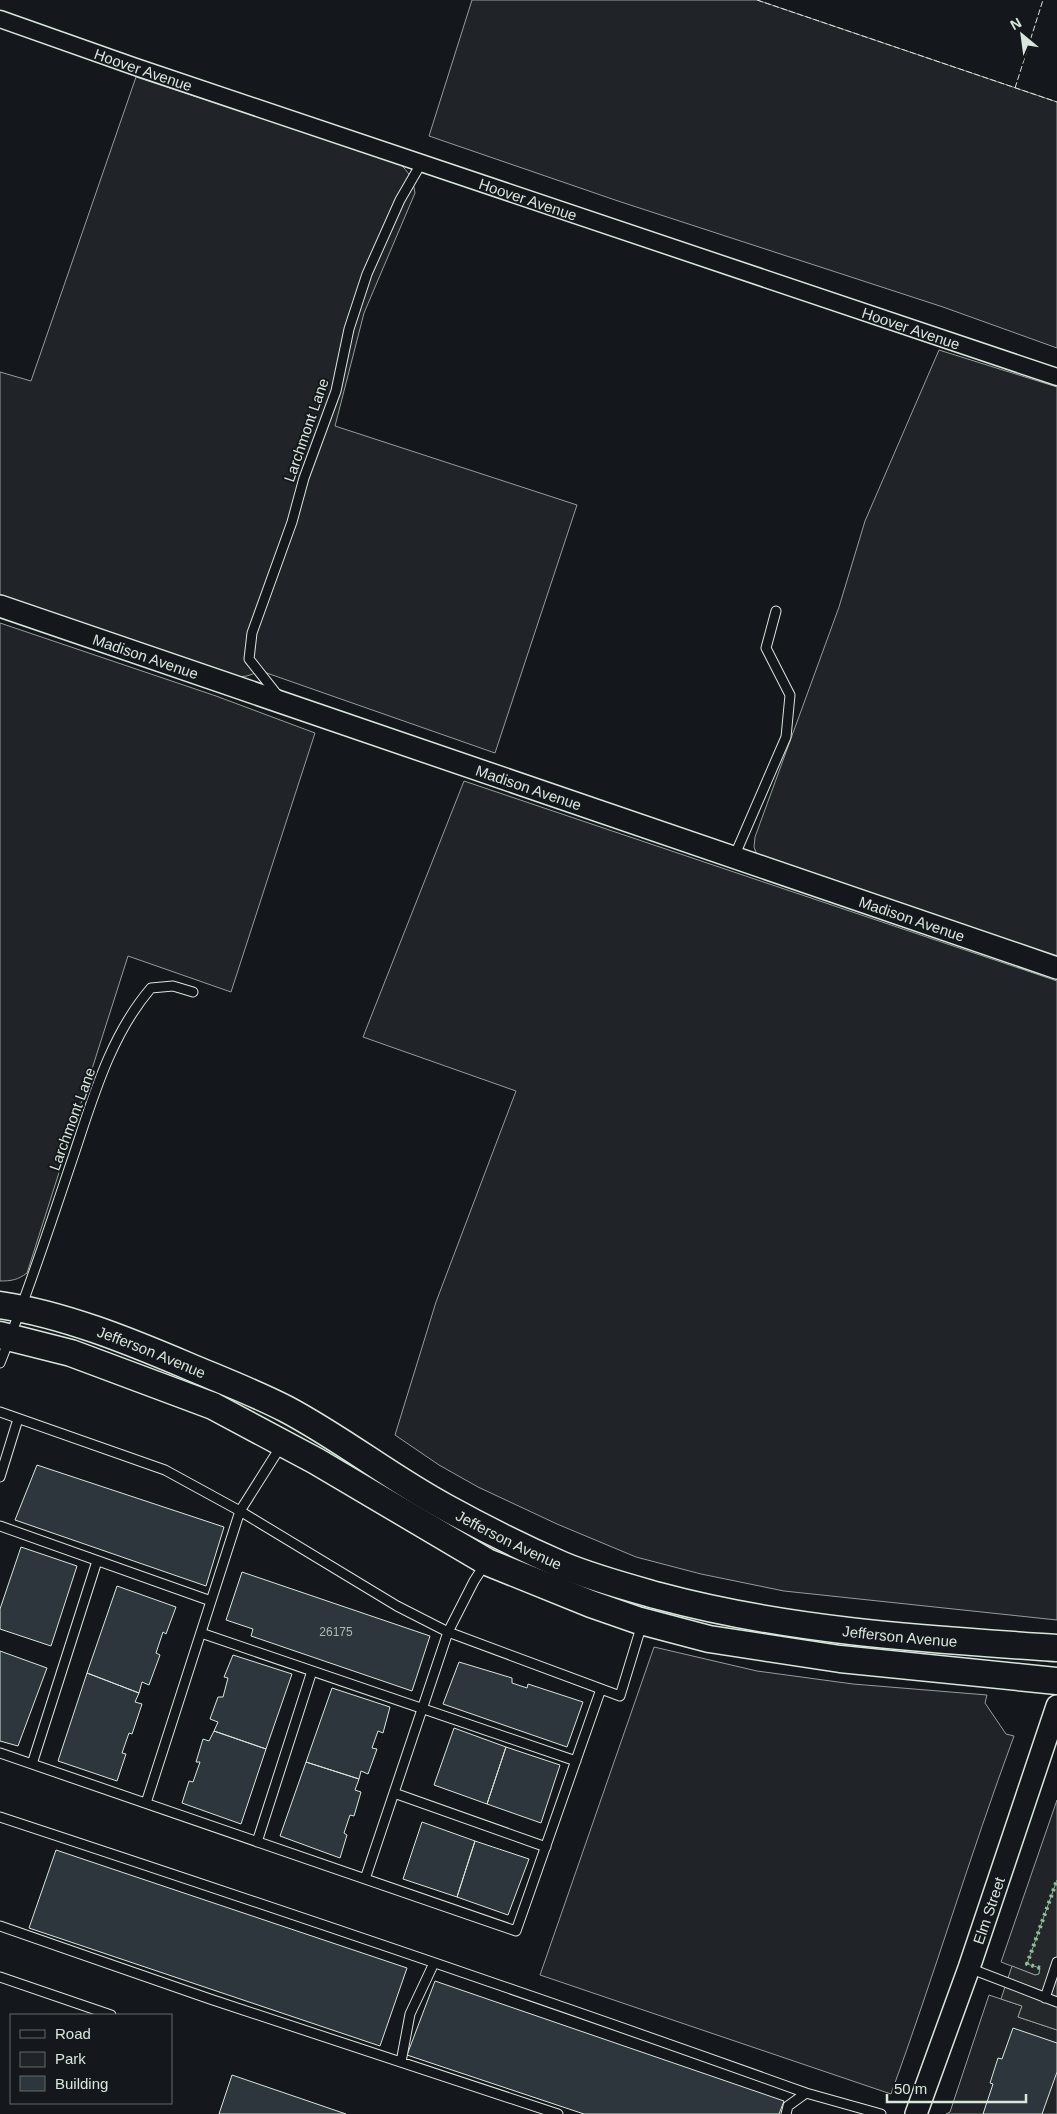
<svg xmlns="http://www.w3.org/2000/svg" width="1057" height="2114" viewBox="0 0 1057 2114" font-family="Arial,sans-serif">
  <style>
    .green { fill: #202428; stroke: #939e99 }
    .parking { fill: #24282b; stroke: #939e99 }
    .building { fill: #2c363c; stroke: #d8e6dc }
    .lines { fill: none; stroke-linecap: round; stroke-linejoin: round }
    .service-casing { stroke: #d8e6dc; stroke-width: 11 }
    .minor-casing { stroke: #d8e6dc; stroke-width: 19 }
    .tertiary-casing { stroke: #d8e6dc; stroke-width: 24 }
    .primary-casing { stroke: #d8e6dc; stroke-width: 29 }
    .service { stroke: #14181c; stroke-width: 9 }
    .minor { stroke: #14181c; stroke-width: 16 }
    .tertiary { stroke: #14181c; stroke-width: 21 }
    .primary { stroke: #14181c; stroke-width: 26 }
    .hedge { stroke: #8ac095; stroke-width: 4; stroke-dasharray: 2.5 4; stroke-linecap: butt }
    .fence { stroke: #d8e6dc; stroke-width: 1; stroke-dasharray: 6 2.5; stroke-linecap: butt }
    .labels { text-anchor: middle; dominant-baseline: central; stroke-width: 4; stroke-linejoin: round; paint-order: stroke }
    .number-label { font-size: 12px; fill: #adbab4 }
    .street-label { font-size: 15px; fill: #d8e6dc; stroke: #14181c }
  </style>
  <rect width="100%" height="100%" fill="#14181c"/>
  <!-- green -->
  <path class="green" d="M 472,0 L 757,0 L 1057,102 L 1057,348 L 943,307 L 618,201 L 429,136 Z
    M 136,77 L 399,163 C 409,172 413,179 415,193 L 364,313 L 335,426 L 577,505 L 495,753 L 261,671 L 247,676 L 236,677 L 0,597 L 0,372 L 31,381 Z
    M 939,350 L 1057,387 L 1057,958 L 757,855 L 754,847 L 755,837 L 839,607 L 865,521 Z
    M 0,623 L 216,696 L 315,733 L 231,992 L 128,956 L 27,1273 C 18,1280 11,1281 0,1281 Z
    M 464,781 L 1057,981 L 1057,1620 L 784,1591 L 701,1574 L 636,1557 L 557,1524 L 478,1487 L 439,1465 L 395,1435 L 436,1302 L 516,1091 L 363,1037 Z
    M 654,1647 L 757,1671 L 853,1684 L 987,1695 L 985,1703 L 1006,1734 L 1014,1736 C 970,1855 934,1976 891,2094 L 540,1975 Z
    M 1057,1800 L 1057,1880 L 1028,1963 L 1040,1968 L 1039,1974 L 1035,1975 L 1001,1962 Z
    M 989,1995 L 1022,2006 L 1018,2017 L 1057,2030 L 1057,2114 L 946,2114 L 950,2112 Z"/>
  <!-- parking -->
  <path class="parking" d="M 1057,1880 L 1057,2030 L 1018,2017 L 1022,2006 L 1001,1999 L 1012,1966 L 1035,1975 L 1039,1974 L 1040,1968 L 1027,1964 Z"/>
  <!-- building -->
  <path class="building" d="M 37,1465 L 224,1527 L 206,1586 L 15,1520 Z
    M 21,1547 L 77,1566 L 51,1646 L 0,1629 L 0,1609 Z
    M 242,1572 L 430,1636 L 412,1691 L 251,1636 L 253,1629 L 226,1620 Z
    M 117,1586 L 176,1607 L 166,1634 L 163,1632 L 156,1653 L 160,1655 L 149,1685 L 142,1682 L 139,1693 L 87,1673 Z
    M 0,1651 L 47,1668 L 18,1746 L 0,1741 Z
    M 233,1655 L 292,1674 L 266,1749 L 214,1731 L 218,1722 L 210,1719 L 218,1697 L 223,1697 L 228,1678 L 224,1677 Z
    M 459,1662 L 512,1678 L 512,1683 L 527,1688 L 528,1684 L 583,1702 L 567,1747 L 443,1704 Z
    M 87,1673 L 139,1693 L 135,1702 L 142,1704 L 132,1734 L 129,1733 L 122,1753 L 126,1754 L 117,1781 L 58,1761 Z
    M 332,1688 L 390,1707 L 383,1733 L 378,1731 L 372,1748 L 377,1749 L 368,1774 L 361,1771 L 359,1779 L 306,1762 Z
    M 454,1728 L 506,1747 L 487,1804 L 434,1785 Z
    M 214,1731 L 266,1749 L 241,1824 L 182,1803 L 189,1781 L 193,1782 L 200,1762 L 196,1762 L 203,1739 L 209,1741 Z
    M 506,1747 L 560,1765 L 541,1823 L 487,1804 Z
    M 306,1762 L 359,1779 L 355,1790 L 361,1792 L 354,1816 L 350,1815 L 344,1833 L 347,1835 L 340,1858 L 280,1836 Z
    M 422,1822 L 475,1841 L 457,1897 L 403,1879 Z
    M 475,1841 L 529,1859 L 508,1915 L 457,1897 Z
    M 56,1850 L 407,1968 L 380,2046 L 29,1928 Z
    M 435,1981 L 784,2101 L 779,2114 L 584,2114 L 407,2055 Z
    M 1013,2028 L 1057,2043 L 1057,2072 L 1042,2114 L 983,2114 L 993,2084 L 990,2083 L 998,2058 L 1002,2059 Z
    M 232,2075 L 346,2114 L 219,2114 Z"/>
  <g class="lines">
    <!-- service casing -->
    <g class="service-casing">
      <path id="service" d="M 279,697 L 249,659 L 252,633 L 292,522 L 304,478 L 336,391 L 349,329 L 367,274 L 400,200 L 422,162
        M 734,857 L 786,737 L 790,695 L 766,648 L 776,611
        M 0,1363 C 26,1298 48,1232 70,1166 C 91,1105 108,1038 151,988 L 173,986 L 193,992
        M 0,1412 L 165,1470 L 240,1511 L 397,1606 L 448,1632 L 620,1696 L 642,1624
        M 0,1477 L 18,1419
        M 0,1526 L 211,1601
        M 201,1633 L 576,1761
        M 0,1753 L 516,1931 L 601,1689
        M 32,1764 L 97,1561
        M 394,1793 L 546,1847
        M 146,1803 L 240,1511 L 281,1446
        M 0,1817 C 270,1906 539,1997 806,2093
        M 257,1842 L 312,1671
        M 365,1879 L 448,1632 L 474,1581 L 485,1564
        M 0,1926 L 210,1999 L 558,2114
        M 969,1968 L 1057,2002
        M 0,1977 L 111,2015
        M 1045,1998 L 1057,1962
        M 401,2062 L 410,2014 L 434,1963
        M 786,2114 L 788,2106 L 806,2093 L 881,2114"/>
    </g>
    <!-- minor casing -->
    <g class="minor-casing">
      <g id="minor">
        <path id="s1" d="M 0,19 L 133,66 L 1057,377"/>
      </g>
    </g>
    <!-- tertiary casing -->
    <g class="tertiary-casing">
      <g id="tertiary">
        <path id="s2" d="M 0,606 L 1057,968"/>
        <path id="s3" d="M 916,2114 L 969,1968 L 1057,1706"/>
      </g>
    </g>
    <!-- primary casing -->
    <g class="primary-casing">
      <g id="primary">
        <path id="s4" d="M 0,1305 C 63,1314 129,1341 188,1366 C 221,1380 255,1393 286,1409 C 341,1438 391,1478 445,1507 C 483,1528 523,1548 562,1565 C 593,1578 627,1587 659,1596 C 789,1631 924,1639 1057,1648"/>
        <path d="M 0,1335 L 71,1353 L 213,1406 L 316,1461 L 487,1562 L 591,1604 L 637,1620 L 709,1639 L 840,1659 L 1057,1681"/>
      </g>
    </g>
    <!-- service -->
    <use href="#service" class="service"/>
    <!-- minor -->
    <use href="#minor" class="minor"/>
    <!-- tertiary -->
    <use href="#tertiary" class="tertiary"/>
    <!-- primary -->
    <use href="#primary" class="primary"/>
    <!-- hedge -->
    <path class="hedge" d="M 1040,1968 L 1027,1964 L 1057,1880"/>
    <!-- fence -->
    <path class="fence" d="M 757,0 L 1057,102
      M 1015,88 L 1043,0"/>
  </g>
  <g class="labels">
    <!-- number labels -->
    <g class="number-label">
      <text x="336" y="1632">26175</text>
    </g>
    <!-- street labels -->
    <g class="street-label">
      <text stroke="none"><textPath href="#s1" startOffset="152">Hoover Avenue</textPath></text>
      <text stroke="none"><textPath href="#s1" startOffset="558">Hoover Avenue</textPath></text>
      <text stroke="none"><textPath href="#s1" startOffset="962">Hoover Avenue</textPath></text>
      <text transform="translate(306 430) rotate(-71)">Larchmont Lane</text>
      <text stroke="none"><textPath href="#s2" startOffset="154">Madison Avenue</textPath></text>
      <text stroke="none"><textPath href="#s2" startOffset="559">Madison Avenue</textPath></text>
      <text stroke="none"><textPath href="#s2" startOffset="964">Madison Avenue</textPath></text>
      <text transform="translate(72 1119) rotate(-70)">Larchmont Lane</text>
      <text stroke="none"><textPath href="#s4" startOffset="159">Jefferson Avenue</textPath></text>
      <text stroke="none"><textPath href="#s4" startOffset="564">Jefferson Avenue</textPath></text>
      <text stroke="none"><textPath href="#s4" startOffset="969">Jefferson Avenue</textPath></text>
      <text stroke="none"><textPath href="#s3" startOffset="216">Elm Street</textPath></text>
    </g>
  </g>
  <!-- legend -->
  <rect x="10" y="2014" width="162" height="90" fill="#14181c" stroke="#626a69"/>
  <rect x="20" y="2030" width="25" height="8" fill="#14181c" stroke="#626a69"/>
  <text x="55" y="2039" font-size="15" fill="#d8e6dc">Road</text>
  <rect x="20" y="2052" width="25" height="15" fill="#202428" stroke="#626a69"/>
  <text x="55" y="2064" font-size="15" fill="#d8e6dc">Park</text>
  <rect x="20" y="2076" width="25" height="15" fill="#2c363c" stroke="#626a69"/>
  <text x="55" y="2089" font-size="15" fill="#d8e6dc">Building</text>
  <!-- north arrow -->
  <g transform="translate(1022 35) rotate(331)" stroke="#14181c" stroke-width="4" paint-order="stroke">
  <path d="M0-4L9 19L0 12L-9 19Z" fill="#d8e6dc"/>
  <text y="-8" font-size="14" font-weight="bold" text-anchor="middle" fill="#d8e6dc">N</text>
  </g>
  <!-- scale -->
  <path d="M887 2094v8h139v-8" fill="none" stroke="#d8e6dc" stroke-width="2.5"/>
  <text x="894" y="2094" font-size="15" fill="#d8e6dc" stroke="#14181c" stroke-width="4" paint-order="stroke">50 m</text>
</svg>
